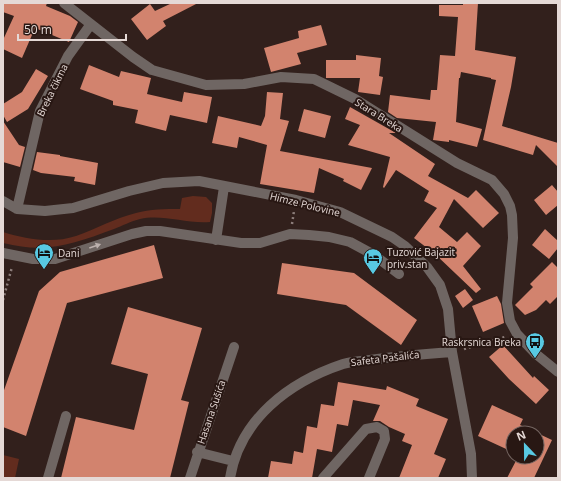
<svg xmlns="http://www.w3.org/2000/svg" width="561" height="481" viewBox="0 0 561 481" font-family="'Open Sans',sans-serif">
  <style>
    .green { fill: #622c1e }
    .building { fill: #d2836e }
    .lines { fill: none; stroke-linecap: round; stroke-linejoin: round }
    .path { stroke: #8d7e7b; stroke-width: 2.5; stroke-dasharray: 2 3; stroke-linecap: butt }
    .minor { stroke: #6f6663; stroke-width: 10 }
    .oneway { fill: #bcb1ae }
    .labels { text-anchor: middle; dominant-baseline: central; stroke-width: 4; stroke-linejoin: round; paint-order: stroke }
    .street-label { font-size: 10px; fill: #e5d9d6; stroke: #281713 }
    .poi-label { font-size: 10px; fill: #e5d9d6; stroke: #281713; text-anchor: start }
  </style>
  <rect width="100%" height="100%" fill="#32201c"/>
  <!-- green -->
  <path class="green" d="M 193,196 L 206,197 L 212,203 L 212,213 L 210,222 C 186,224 163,214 140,219 C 131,221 122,226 114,229 C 73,244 47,254 3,243 L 3,232 C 26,239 52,244 76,236 C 96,229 115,218 136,213 C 150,209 165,209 180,209 L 182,198 Z
    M 3,455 L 19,459 L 15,478 L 3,478 Z"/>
  <!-- building -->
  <path class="building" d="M 3,3 L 47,3 L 46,6 L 70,16 L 78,22 L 69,42 L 35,28 L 22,58 L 3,49 L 3,40 L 14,16 L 3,12 Z
    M 172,3 L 198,3 L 163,21 L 166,26 L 147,40 L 131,19 L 150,4 L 155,11 Z
    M 463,3 L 478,3 L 475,50 L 516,57 L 511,87 L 502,126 L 558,143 L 558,167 L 536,145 L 533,155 L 483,140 L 496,80 L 491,79 L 491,78 L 461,72 L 460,78 L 459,78 L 456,122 L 482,129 L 477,147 L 449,140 L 449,142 L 433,140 L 436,122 L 397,118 L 388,112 L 390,95 L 430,100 L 431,90 L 437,90 L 440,55 L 455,56 L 458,17 L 439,16 L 439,5 L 463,5 Z
    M 321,25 L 327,45 L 297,53 L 301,64 L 271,72 L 264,48 L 299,38 L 298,31 Z
    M 356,55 L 381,58 L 379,76 L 383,77 L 380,95 L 358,92 L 360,78 L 326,78 L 326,60 L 356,60 Z
    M 89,65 L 119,77 L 121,71 L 151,78 L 147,94 L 182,102 L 184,92 L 212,97 L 207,123 L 170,115 L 166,131 L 135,123 L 138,110 L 113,105 L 113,101 L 80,89 Z
    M 36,69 L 48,76 L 28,109 L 7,122 L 3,115 L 3,104 L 22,92 Z
    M 267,92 L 283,93 L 280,119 L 289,121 L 280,151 L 372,168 L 361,190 L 343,181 L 344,179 L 319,168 L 314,193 L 260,184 L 267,145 L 239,137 L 237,148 L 212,143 L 218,116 L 261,126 L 265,116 Z
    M 350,107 L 396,133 L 389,133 L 435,164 L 428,176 L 468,198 L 476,190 L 499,213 L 483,228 L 454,199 L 439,227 L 457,242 L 467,232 L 481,246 L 463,266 L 481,289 L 476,293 L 435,254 L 414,238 L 437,208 L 424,201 L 429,191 L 396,170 L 384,188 L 383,187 L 390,157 L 348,145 L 360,125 L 345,119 Z
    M 304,109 L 331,116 L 325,138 L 298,131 Z
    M 3,121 L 19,145 L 25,147 L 20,167 L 3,162 Z
    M 37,152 L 60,155 L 60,156 L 98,163 L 95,185 L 74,181 L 75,177 L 41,173 L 33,170 Z
    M 552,185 L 558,192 L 558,205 L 546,215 L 534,200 Z
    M 545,229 L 558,241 L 558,248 L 549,259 L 532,245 Z
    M 154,245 L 163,278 L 67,303 L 26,436 L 3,427 L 3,393 L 39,291 L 60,272 Z
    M 552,262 L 558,268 L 558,296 L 550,304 L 546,300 L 536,310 L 525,315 L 515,305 L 533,287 L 530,284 Z
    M 282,263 L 354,273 L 417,320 L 401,345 L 346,305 L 277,294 Z
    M 465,289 L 473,300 L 463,308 L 455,296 Z
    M 497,296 L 501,304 L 504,323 L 483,332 L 472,306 Z
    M 128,307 L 202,328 L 181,400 L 189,402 L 170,478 L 61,478 L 76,417 L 134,430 L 148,374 L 111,364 Z
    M 503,345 L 533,378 L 534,376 L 549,390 L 536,404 L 509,379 L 489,357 Z
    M 338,382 L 386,390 L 387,386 L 419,399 L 416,406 L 448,419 L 434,454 L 446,459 L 438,478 L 399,478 L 412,445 L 402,441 L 405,434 L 389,427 L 380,421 L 373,421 L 380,405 L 353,400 L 348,426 L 337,424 L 332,452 L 317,449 L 312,478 L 268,478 L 271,461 L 292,464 L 294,451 L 303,453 L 307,426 L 317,428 L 321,404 L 334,406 Z
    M 492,405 L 523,419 L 520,425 L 552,440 L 534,478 L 507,478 L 518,457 L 537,457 L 537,433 L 513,433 L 513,452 L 478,436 Z"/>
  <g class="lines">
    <!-- path -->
    <path class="path" d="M 292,224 L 294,211
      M 3,300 L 12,267
      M 464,349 L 505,337"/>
    <!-- minor -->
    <path class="minor" d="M 64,3 L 133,57 L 152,70 L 206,85 L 244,84 L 281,77 L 314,79 L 355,99 L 457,163 L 492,180 L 504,194 L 510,206 L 512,215 L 513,238 L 507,303 L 510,321 L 517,334 L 536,354 L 558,372
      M 3,201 L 17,209 L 45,211 L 73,208 L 129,191 L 163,183 L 199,181 L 296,200 L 340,212 L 392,237 L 405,246 L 427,267 L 440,285 L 448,309 L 452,352 L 471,454 L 472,478
      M 17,209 L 40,111 L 68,56 L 91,24
      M 216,240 L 224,187
      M 3,253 L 33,259 L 55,259 L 132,234 L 146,231 L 160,231 L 241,243 L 260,243 L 290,234 L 309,235 L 329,237 L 350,242 L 374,255 L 399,274
      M 197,452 L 233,461
      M 48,478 L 66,416
      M 190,478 L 234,347
      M 230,478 C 240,419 289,382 343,364 C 352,361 362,361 370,360 C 398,356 425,354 452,352
      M 323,478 L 366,429 L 377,427 L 384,431 L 385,439 L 369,478"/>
  </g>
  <!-- one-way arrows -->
  <defs><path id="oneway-solid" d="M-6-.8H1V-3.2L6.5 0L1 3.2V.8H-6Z"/></defs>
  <use class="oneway" href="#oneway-solid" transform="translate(95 246) rotate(-19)"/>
  <!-- icons -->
  <defs>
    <g id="hotel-pin" transform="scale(1)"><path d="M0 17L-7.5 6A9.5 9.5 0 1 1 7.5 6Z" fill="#58c9e3" stroke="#281713"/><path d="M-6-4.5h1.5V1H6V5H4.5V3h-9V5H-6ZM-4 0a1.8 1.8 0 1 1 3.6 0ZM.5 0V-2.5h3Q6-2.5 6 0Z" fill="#111"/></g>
    <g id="bus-pin" transform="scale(1)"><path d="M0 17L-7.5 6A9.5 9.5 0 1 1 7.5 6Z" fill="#58c9e3" stroke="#281713"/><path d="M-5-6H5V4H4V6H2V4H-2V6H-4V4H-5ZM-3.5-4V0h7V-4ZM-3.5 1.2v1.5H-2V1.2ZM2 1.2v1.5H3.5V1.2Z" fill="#111"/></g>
  </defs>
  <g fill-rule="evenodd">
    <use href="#hotel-pin" x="44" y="253"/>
    <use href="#hotel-pin" x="373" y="258"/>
    <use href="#bus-pin" x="535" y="342"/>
  </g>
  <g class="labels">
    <!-- street labels -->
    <g class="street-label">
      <text transform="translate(52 90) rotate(-64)">Breka čikma</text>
      <text transform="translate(379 115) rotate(32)">Stara Breka</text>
      <text transform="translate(305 204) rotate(14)">Himze Polovine</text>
      <text transform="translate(385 358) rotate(-7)">Safeta Pašalića</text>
      <text transform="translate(211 412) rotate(-71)">Hasana Sušića</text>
    </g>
    <!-- poi labels -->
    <g class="poi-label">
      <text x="387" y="252">Tuzović Bajazit<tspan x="387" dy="12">priv.stan</tspan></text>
      <text x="58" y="253">Dani</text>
      <text x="521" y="342" text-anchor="end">Raskrsnica Breka</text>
    </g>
  </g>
  <!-- border -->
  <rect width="561" height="481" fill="none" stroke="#e5d9d6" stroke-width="8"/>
  <!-- north arrow -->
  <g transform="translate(525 445) rotate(338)"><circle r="19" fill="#281713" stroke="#746561"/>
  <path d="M0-3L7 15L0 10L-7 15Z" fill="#58c9e3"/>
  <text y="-6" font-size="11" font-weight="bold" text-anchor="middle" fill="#e5d9d6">N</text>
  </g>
  <!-- scale -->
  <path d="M18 34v6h108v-6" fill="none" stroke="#e5d9d6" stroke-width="2"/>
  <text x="24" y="34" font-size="12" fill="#e5d9d6" stroke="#281713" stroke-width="3" paint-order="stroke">50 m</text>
</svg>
